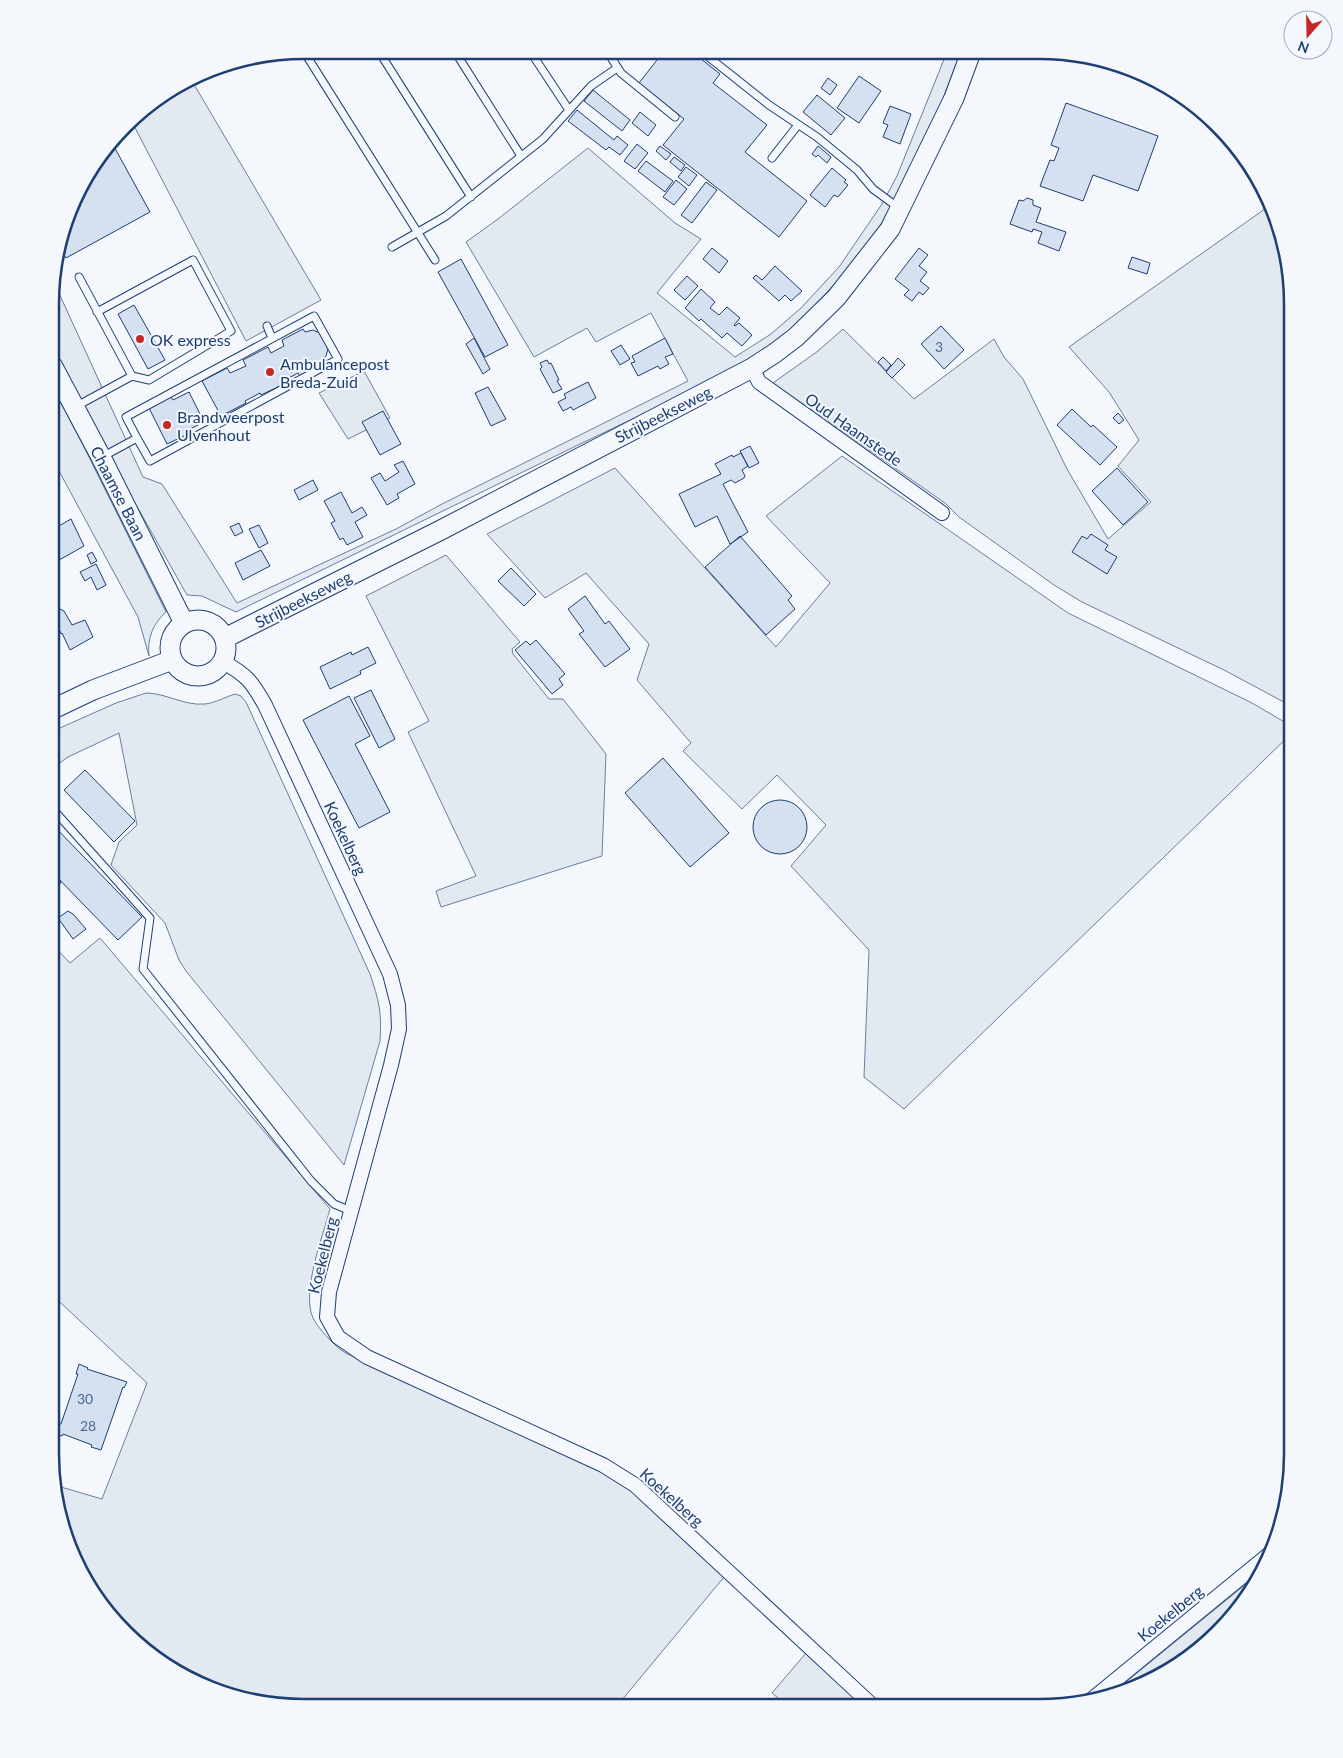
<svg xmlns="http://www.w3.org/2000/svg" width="1343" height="1758" viewBox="0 0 1343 1758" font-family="Lato,sans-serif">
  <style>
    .green { fill: #e3e9f0; stroke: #687fa3 }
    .building { fill: #d5e0f0; stroke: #1d3f73 }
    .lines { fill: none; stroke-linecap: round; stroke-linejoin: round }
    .lane-casing { stroke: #1d3f73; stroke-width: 9 }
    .street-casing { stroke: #1d3f73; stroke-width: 16 }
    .secondary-casing { stroke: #1d3f73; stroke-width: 21 }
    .lane { stroke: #f4f7fb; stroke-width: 7 }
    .street { stroke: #f4f7fb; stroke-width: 14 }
    .secondary { stroke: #f4f7fb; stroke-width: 19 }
    .poi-dot { fill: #c62828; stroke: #f4f7fb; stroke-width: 2 }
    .labels { text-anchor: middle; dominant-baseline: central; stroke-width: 4; stroke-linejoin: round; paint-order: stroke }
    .number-label { font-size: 14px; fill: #4b6792 }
    .poi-label { font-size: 16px; fill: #1d3f73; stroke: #f4f7fb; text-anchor: start }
    .street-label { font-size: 16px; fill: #1d3f73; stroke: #f4f7fb }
    .rim { fill: none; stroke: #1d3f73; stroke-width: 2.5 }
  </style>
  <rect width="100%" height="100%" fill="#f4f7fb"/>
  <!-- green -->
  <path class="green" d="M 947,52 L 961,52 L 940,106 L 907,175 L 880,226 L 851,266 L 807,314 L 779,341 L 718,378 L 576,446 L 236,612 L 202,596 L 187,595 L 114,466 L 52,345 L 52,278 L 143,477 L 162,484 L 237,603 L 396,529 L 442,504 L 688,381 L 651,313 L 596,342 L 587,328 L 534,357 L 466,242 L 498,219 L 588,148 L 675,223 L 701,239 L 657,293 L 735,357 L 771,334 L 801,308 L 839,267 L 882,204 L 897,176 Z
    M 192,81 L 321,300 L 246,341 L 131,120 L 137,113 Z
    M 1272,204 L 1284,238 L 1293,304 L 1293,707 L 1226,671 L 1082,602 L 1054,585 L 959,517 L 945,503 L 773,383 L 818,351 L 843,329 L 914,399 L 994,339 L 1004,357 L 1023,379 L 1067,469 L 1108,539 L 1151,502 L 1118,466 L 1139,440 L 1109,392 L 1069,347 Z
    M 364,371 L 390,418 L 348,439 L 319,393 Z
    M 52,386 L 83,445 L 166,612 C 153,623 147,639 149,656 L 138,617 L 52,458 Z
    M 842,456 L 1068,613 L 1252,703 L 1293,727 L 1293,732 L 904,1109 L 864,1077 L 869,950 L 791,866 L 826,825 L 777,775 L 742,809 L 683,751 L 691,743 L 637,680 L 649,644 L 586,573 L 545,598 L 487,534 L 615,468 L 776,647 L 830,583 L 766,516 Z
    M 446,555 L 520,642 L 512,649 L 513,654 L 549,699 L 563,699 L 606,754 L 602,856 L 441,907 L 436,891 L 476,876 L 408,732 L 429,721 L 366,596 Z
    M 146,693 C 166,693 184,706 205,704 C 215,703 225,697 235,694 L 241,696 L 246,702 L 370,974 C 379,1001 382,1012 380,1041 L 344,1165 L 186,971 L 179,960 L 165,923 L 111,865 L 119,842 L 137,825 L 119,733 L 68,757 L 51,769 L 51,732 L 116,703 Z
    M 100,938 L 330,1209 C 323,1236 301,1292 313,1318 C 317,1327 334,1345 341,1350 C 346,1354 353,1356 358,1359 L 618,1479 L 724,1577 L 616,1707 L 271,1706 L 207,1689 L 163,1665 L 113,1622 L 76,1567 L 59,1520 L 54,1485 L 102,1499 L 147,1383 L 50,1293 L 51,943 L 70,963 Z
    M 1262,1571 L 1250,1595 L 1207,1645 L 1152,1682 L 1105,1699 Z
    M 806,1653 L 865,1708 L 789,1707 L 772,1693 Z"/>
  <!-- building -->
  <path class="building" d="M 664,51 L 691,51 L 720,74 L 713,83 L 767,125 L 745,152 L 807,201 L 779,237 L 663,145 L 684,119 L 639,83 Z
    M 859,76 L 881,91 L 859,123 L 837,108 Z
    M 828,78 L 837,85 L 830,95 L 821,88 Z
    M 593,90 L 630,120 L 622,131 L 584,101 Z
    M 817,95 L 845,118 L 831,135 L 803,112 Z
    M 1066,103 L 1158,136 L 1138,191 L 1093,175 L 1083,201 L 1040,186 L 1050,160 L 1054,161 L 1059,148 L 1051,145 Z
    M 890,106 L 911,114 L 900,144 L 883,137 L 888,125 L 883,123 Z
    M 577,110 L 614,140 L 617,136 L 628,145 L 620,155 L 609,147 L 606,150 L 568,121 Z
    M 640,112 L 656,125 L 648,136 L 632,123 Z
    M 112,143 L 150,212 L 66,258 L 60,248 L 84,177 Z
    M 637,144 L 648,153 L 635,169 L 624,161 Z
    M 660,146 L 671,154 L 666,160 L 656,151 Z
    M 818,146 L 831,157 L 827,163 L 818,155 L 816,157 L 812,154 Z
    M 674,157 L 685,165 L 681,171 L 670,162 Z
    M 646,161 L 673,181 L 665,192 L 638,171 Z
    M 686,167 L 697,175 L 689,186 L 678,177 Z
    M 832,168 L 846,180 L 844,182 L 848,185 L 838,197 L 834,195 L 825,207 L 810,195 Z
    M 676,180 L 687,189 L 674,205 L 663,197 Z
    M 706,182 L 717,190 L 692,223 L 681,215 Z
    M 1027,198 L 1033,200 L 1033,205 L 1041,208 L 1036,222 L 1066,232 L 1059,251 L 1038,243 L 1042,232 L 1033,229 L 1032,232 L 1010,224 L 1019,200 L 1023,201 Z
    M 712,248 L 728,261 L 719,273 L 703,259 Z
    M 919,248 L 928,255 L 919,266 L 927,272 L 920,281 L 929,288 L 923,295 L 919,292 L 912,301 L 904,295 L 909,290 L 895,279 Z
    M 1132,257 L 1150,263 L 1147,274 L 1128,268 Z
    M 461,259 L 508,345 L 485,357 L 438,272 Z
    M 775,266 L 802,291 L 791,301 L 785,295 L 779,301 L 753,278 L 756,275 L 762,280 Z
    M 687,276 L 698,286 L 685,300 L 674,290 Z
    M 701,289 L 715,302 L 710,308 L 719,315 L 727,307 L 740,318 L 734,325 L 735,326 L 739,323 L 752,335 L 742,346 L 727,333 L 722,338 L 701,319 L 699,321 L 685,308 Z
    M 134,305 L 165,360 L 148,369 L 118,314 Z
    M 941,326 L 964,350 L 944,369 L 921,344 Z
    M 303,329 L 305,332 L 313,330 L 320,333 L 328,349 L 326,356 L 320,361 L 322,364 L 300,376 L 298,373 L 285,380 L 286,383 L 261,395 L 260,393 L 245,401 L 246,403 L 221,416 L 202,381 L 227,368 L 230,373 L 246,366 L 243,360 L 268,347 L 271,353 L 284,346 L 282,340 Z
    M 474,338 L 490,369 L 483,374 L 466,344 Z
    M 665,338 L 673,354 L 665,357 L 669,364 L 660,369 L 658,366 L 638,376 L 631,363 L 635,362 L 632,356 Z
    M 621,345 L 630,359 L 620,365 L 611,351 Z
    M 883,357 L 891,365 L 886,371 L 878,362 Z
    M 898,358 L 905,365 L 892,378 L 886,372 Z
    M 547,360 L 549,364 L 551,363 L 559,380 L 557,381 L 562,389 L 553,393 L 540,369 L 542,367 L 540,363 Z
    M 588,382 L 596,398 L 573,410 L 571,407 L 563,411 L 558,402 L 566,398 L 564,394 Z
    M 488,387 L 506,419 L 491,426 L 475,393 Z
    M 189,392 L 204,422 L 188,430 L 190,433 L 167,444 L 149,408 L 171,397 L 173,400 Z
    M 1072,409 L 1091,427 L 1093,425 L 1117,447 L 1100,465 L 1057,425 Z
    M 383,411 L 401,444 L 380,455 L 362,422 Z
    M 1118,413 L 1124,420 L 1119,424 L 1113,418 Z
    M 750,446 L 759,463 L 749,468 L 740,451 Z
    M 741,453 L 748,466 L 742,470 L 745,476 L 744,478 L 735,483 L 731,480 L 723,484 L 748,532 L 730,544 L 717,516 L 695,527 L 679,494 L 721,474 L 715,464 L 732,455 L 733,457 Z
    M 403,461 L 415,484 L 397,494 L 399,498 L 387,505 L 371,478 L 380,473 L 385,481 L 399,472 L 394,465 Z
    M 1117,468 L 1148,502 L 1123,525 L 1092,491 Z
    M 52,480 L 59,494 L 52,498 Z
    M 313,480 L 318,490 L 299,500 L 294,490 Z
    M 341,492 L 352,513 L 362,507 L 367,515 L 355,522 L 363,537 L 347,545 L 343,538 L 340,540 L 331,523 L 335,521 L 324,501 Z
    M 71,519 L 84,546 L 52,564 L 52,530 Z
    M 239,523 L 243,532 L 235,536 L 230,527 Z
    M 259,525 L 268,543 L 259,548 L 249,529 Z
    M 1091,534 L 1108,545 L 1105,550 L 1117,557 L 1107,574 L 1072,552 L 1082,536 L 1087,539 Z
    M 740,536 L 792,596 L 788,600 L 795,609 L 766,635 L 705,567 Z
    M 261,550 L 270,566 L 243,580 L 235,563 Z
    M 92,552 L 97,561 L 91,564 L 87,555 Z
    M 96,564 L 106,585 L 97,590 L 91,577 L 85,581 L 80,572 Z
    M 511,568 L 536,594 L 524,606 L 498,581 Z
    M 585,596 L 605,624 L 609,621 L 630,649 L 605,667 L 579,634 L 584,631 L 568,609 Z
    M 60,609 L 64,611 L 72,625 L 85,620 L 93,637 L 70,650 L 62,633 L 61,634 L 53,612 Z
    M 52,627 L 58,642 L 52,644 Z
    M 536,640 L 565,674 L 559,679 L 563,685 L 552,694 L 515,650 L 526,641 L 530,645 Z
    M 368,647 L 376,663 L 360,671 L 361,674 L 330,689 L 320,667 L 351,652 L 352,655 Z
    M 371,690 L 395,739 L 379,748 L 354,698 Z
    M 349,696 L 370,736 L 355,744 L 390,812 L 359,828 L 303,720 Z
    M 663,758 L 729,833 L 690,867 L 625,793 Z
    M 85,770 L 135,821 L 114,842 L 64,790 Z
    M753 827a27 27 0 1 1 54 0a27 27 0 1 1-54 0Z
    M 51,823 L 142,917 L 118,940 L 51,871 Z
    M 51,876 L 61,882 L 51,897 Z
    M 68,911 L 73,914 L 86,929 L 73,939 L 58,918 Z
    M 79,1364 L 88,1368 L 87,1369 L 127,1382 L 124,1388 L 123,1387 L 101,1450 L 91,1447 L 92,1445 L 63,1434 L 62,1436 L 56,1434 L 59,1424 L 61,1424 L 78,1374 L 76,1374 Z"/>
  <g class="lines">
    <!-- lane casing -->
    <g class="lane-casing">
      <path id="lane" d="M 303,50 L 435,260
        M 378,50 L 471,197
        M 454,50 L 521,156
        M 530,51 L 569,110
        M 607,51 L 621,73 L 675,117
        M 701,51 L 769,105 L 817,137 L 857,170 L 873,189 L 899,208
        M 772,158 L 798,125
        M 392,247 L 446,216 L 543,139 L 591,86 L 617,68
        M 97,312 L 193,260 L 231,331 L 149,380 L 132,376
        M 267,326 L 272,338
        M 75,407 L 132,376 L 79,277
        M 102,457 L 137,438 L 150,461 L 338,359 L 314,316 L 126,417 L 137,438
        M 51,807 L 150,918 L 143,969 L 311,1181 L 334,1204 L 351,1211"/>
    </g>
    <!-- street casing -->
    <g class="street-casing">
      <path id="street" d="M 752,368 L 759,382 L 942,513
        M 223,662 C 247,675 252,682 265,705 L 390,974 L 398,1005 L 399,1029 L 391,1065 L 329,1292 L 327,1317 L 338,1337 L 367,1357 L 603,1465 L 635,1485 L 875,1708
        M 1090,1701 L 1272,1552"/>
    </g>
    <!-- secondary casing -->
    <g class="secondary-casing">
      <path id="secondary" d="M 52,365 L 101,457 L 184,623
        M170 648a28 28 0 1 1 56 0a28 28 0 1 1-56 0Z
        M 225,638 L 439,531 L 752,368 L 775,353 L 796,337 L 836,298 L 890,229 L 954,98 L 971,52
        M 51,710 L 93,690 L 172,660"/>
    </g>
    <!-- lane -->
    <use href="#lane" class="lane"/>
    <!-- street -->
    <use href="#street" class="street"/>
    <!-- secondary -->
    <use href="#secondary" class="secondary"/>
  </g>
  <!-- markers -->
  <g class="poi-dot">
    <circle cx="140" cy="339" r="5"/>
    <circle cx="270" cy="372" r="5"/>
    <circle cx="167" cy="425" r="5"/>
  </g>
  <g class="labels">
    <!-- number labels -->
    <g class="number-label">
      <text x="939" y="346">3</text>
      <text x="85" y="1398">30</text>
      <text x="88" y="1425">28</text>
    </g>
    <!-- poi labels -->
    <g class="poi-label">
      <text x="150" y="339">OK express</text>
      <text x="280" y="363">Ambulancepost<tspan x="280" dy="18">Breda-Zuid</tspan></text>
      <text x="177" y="416">Brandweerpost<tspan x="177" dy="18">Ulvenhout</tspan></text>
    </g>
    <!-- street labels -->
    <g class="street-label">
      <text transform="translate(663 414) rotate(-27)">Strijbeekseweg</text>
      <text transform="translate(854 429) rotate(35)">Oud Haamstede</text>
      <text transform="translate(119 493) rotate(63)">Chaamse Baan</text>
      <text transform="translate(303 599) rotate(-27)">Strijbeekseweg</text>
      <text transform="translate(346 838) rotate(65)">Koekelberg</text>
      <text transform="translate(322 1255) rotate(-76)">Koekelberg</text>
      <text transform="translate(672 1497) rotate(42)">Koekelberg</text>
      <text transform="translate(1170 1613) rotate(-39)">Koekelberg</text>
    </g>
  </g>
  <!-- crop -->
  <path d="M0 0H1343V1758H0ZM304 59H1039A245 245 0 0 1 1284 304V1454A245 245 0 0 1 1039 1699H304A245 245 0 0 1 59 1454V304A245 245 0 0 1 304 59Z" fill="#f4f7fb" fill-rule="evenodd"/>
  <path class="rim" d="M304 59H1039A245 245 0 0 1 1284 304V1454A245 245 0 0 1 1039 1699H304A245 245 0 0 1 59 1454V304A245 245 0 0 1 304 59Z"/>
  <!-- north arrow -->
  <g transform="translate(1308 35) rotate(200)"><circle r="24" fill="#f4f7fb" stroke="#9eadc5"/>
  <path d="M0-4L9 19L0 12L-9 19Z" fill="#c62828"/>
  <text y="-8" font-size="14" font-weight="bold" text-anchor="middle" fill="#1d3f73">N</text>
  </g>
</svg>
